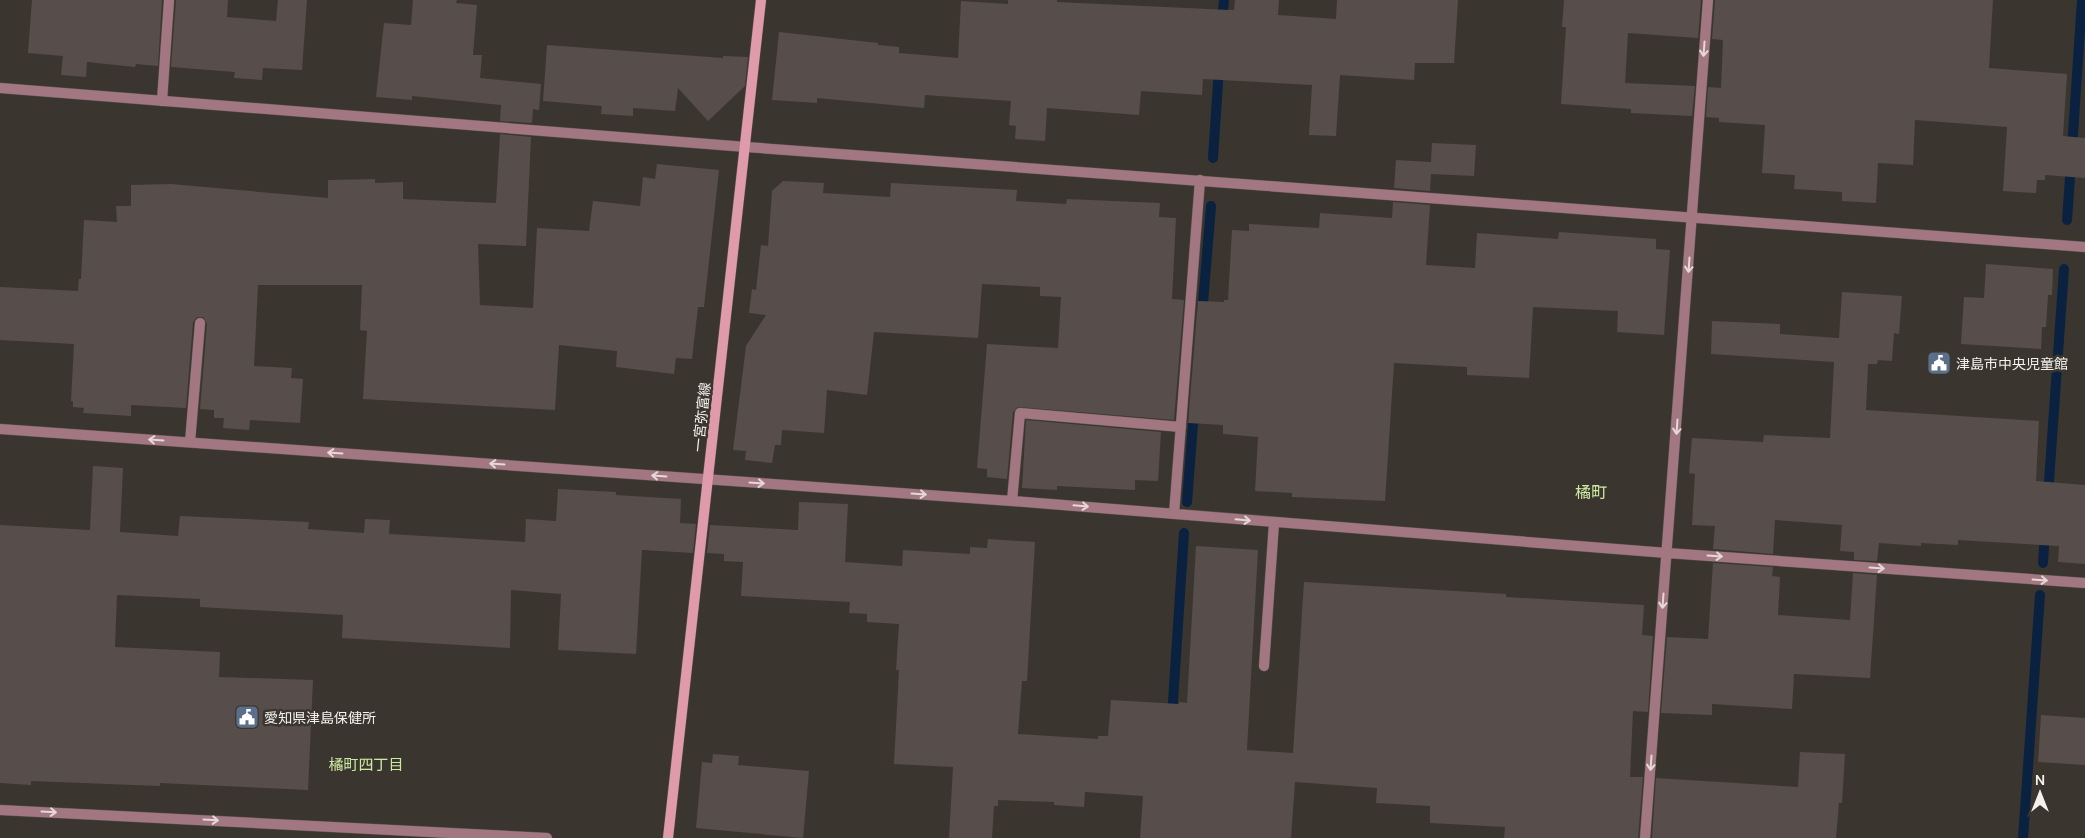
<svg xmlns="http://www.w3.org/2000/svg" width="2085" height="838" viewBox="0 0 2085 838" font-family="Manrope,'Noto Sans JP',sans-serif">
  <style>
    .lines { fill: none; stroke-linecap: round; stroke-linejoin: round }
    .stream { stroke: #0a2240; stroke-width: 10 }
    .building { fill: #574d4a }
    .minor-casing { stroke: #58544d; stroke-width: 11 }
    .tertiary-casing { stroke: #58544d; stroke-width: 11 }
    .secondary-casing { stroke: #58544d; stroke-width: 11 }
    .minor { stroke: #a37781; stroke-width: 10 }
    .tertiary { stroke: #a37781; stroke-width: 10 }
    .secondary { stroke: #e09baa; stroke-width: 10 }
    .oneway { stroke: #e4d9d7 }
    .labels { text-anchor: middle; dominant-baseline: central; stroke-width: 5; stroke-linejoin: round; paint-order: stroke }
    .poi-label { font-size: 14px; fill: #f4f1ed; stroke: #3a362f; text-anchor: start }
    .street-label { font-size: 14px; fill: #f4f1ed; stroke: #3a362f }
    .neighbourhood-label { font-size: 15px; fill: #cceaa2; stroke: #3a362f }
    .quarter-label { font-size: 16px; fill: #cceaa2; stroke: #3a362f }
  </style>
  <rect width="100%" height="100%" fill="#3a362f"/>
  <g class="lines">
    <!-- stream -->
    <path class="stream" d="M 1222,21 L 1224,0
      M 2072,149 L 2082,0
      M 1213,158 L 1219,68
      M 2067,220 L 2071,163
      M 1202,315 L 1211,206
      M 2048,495 L 2064,269
      M 1187,502 L 1194,411
      M 2043,563 L 2045,532
      M 1172,717 L 1184,533
      M 2023,838 L 2040,595"/>
  </g>
  <!-- building -->
  <path class="building" d="M 32,0 L 162,0 L 158,66 L 136,64 L 135,67 L 87,62 L 86,77 L 61,75 L 63,56 L 28,53 Z
    M 176,0 L 228,0 L 227,17 L 276,21 L 278,0 L 307,0 L 302,70 L 263,68 L 262,80 L 234,78 L 235,72 L 171,67 Z
    M 413,0 L 457,0 L 456,3 L 477,5 L 473,55 L 482,55 L 480,78 L 541,84 L 539,110 L 533,109 L 532,123 L 500,121 L 501,105 L 412,96 L 412,100 L 376,97 L 384,23 L 411,25 Z
    M 1008,0 L 1057,0 L 1057,2 L 1230,10 L 1234,10 L 1235,0 L 1279,0 L 1278,15 L 1336,19 L 1337,0 L 1458,0 L 1454,63 L 1415,63 L 1414,80 L 1340,75 L 1336,136 L 1309,135 L 1312,85 L 1203,79 L 1202,95 L 1141,91 L 1139,115 L 1047,108 L 1045,141 L 1015,139 L 1016,126 L 1009,125 L 1011,101 L 925,95 L 924,108 L 817,98 L 817,103 L 772,100 L 779,32 L 878,43 L 878,45 L 899,47 L 899,53 L 958,58 L 961,1 L 1008,4 Z
    M 1564,0 L 1701,0 L 1698,38 L 1628,33 L 1625,83 L 1695,86 L 1692,116 L 1631,113 L 1631,109 L 1561,104 L 1566,27 L 1562,27 Z
    M 1715,0 L 1993,0 L 1989,68 L 2067,74 L 2063,136 L 2085,138 L 2085,178 L 2045,175 L 2045,180 L 2037,180 L 2036,193 L 2003,191 L 2007,127 L 1915,120 L 1913,165 L 1878,163 L 1876,203 L 1842,201 L 1842,192 L 1794,189 L 1795,175 L 1762,173 L 1765,125 L 1719,122 L 1719,118 L 1706,117 L 1708,87 L 1721,88 L 1723,40 L 1712,39 Z
    M 547,45 L 723,58 L 723,56 L 748,57 L 745,86 L 708,121 L 678,88 L 675,111 L 633,108 L 633,116 L 601,114 L 602,106 L 543,101 Z
    M 500,134 L 531,137 L 526,246 L 478,244 L 480,305 L 533,308 L 537,228 L 589,231 L 593,201 L 640,206 L 643,177 L 655,179 L 657,164 L 719,170 L 704,307 L 698,307 L 692,359 L 676,358 L 674,374 L 616,367 L 617,351 L 559,345 L 555,410 L 363,399 L 367,331 L 360,330 L 362,285 L 258,285 L 254,366 L 292,368 L 291,378 L 303,379 L 300,423 L 250,420 L 249,430 L 223,428 L 224,418 L 214,418 L 214,410 L 200,409 L 207,324 L 203,317 L 197,317 L 193,322 L 186,408 L 131,405 L 131,416 L 83,413 L 84,408 L 73,407 L 73,401 L 71,401 L 74,344 L 0,340 L 0,287 L 78,291 L 79,279 L 81,279 L 84,220 L 117,222 L 116,206 L 131,206 L 131,185 L 171,184 L 328,198 L 328,180 L 375,179 L 375,183 L 403,182 L 403,199 L 496,203 Z
    M 1432,143 L 1476,145 L 1474,176 L 1431,174 L 1430,191 L 1394,188 L 1396,160 L 1431,162 Z
    M 783,181 L 824,183 L 823,193 L 890,197 L 891,183 L 1017,190 L 1016,201 L 1066,204 L 1067,199 L 1160,203 L 1159,217 L 1176,218 L 1172,299 L 1184,300 L 1174,420 L 1018,407 L 1013,412 L 1007,479 L 987,477 L 987,469 L 977,468 L 987,344 L 1058,348 L 1061,297 L 1040,296 L 1040,287 L 982,284 L 978,338 L 874,332 L 867,395 L 827,390 L 824,433 L 782,430 L 781,445 L 775,445 L 772,463 L 745,460 L 746,451 L 733,450 L 746,346 L 766,315 L 749,313 L 752,289 L 756,290 L 761,245 L 768,246 L 772,191 Z
    M 1393,202 L 1430,205 L 1426,265 L 1475,268 L 1477,233 L 1558,239 L 1559,232 L 1656,239 L 1656,249 L 1670,250 L 1664,335 L 1617,332 L 1618,311 L 1533,307 L 1529,378 L 1467,375 L 1467,367 L 1394,363 L 1385,501 L 1292,497 L 1292,493 L 1255,491 L 1258,437 L 1223,434 L 1223,425 L 1188,423 L 1198,301 L 1224,302 L 1224,300 L 1228,300 L 1232,230 L 1249,231 L 1249,224 L 1319,228 L 1320,213 L 1392,218 Z
    M 1986,264 L 2053,269 L 2052,295 L 2048,295 L 2046,327 L 2042,327 L 2041,349 L 1961,344 L 1964,297 L 1984,298 Z
    M 1842,292 L 1902,296 L 1899,334 L 1894,333 L 1892,361 L 1878,360 L 1877,364 L 1868,364 L 1866,410 L 2039,421 L 2036,481 L 2085,485 L 2085,564 L 2058,562 L 2059,546 L 1958,540 L 1958,545 L 1921,543 L 1921,546 L 1879,543 L 1877,561 L 1854,560 L 1854,552 L 1840,551 L 1842,525 L 1775,520 L 1773,554 L 1713,549 L 1715,526 L 1692,525 L 1695,474 L 1689,473 L 1692,438 L 1763,442 L 1764,435 L 1830,438 L 1834,362 L 1711,354 L 1712,321 L 1780,324 L 1780,334 L 1839,338 Z
    M 1026,420 L 1161,432 L 1158,481 L 1135,480 L 1135,490 L 1057,486 L 1057,490 L 1022,488 Z
    M 93,466 L 123,468 L 120,532 L 178,536 L 180,516 L 309,522 L 308,529 L 364,533 L 365,519 L 390,520 L 389,534 L 525,542 L 526,519 L 556,521 L 558,489 L 616,492 L 616,495 L 681,499 L 680,523 L 696,524 L 693,553 L 642,550 L 636,654 L 558,650 L 561,594 L 511,590 L 510,648 L 342,638 L 343,615 L 200,607 L 200,599 L 117,595 L 115,647 L 220,652 L 219,677 L 313,680 L 308,790 L 160,783 L 160,786 L 31,781 L 31,785 L 0,783 L 0,525 L 90,530 Z
    M 799,502 L 848,504 L 845,562 L 902,566 L 903,550 L 970,554 L 970,547 L 987,548 L 988,539 L 1035,542 L 1027,681 L 1022,681 L 1018,734 L 1098,739 L 1098,736 L 1108,736 L 1111,700 L 1179,704 L 1179,702 L 1187,703 L 1196,546 L 1258,550 L 1247,750 L 1293,753 L 1304,582 L 1506,594 L 1506,597 L 1644,605 L 1642,635 L 1653,636 L 1648,712 L 1633,711 L 1630,777 L 1643,777 L 1638,838 L 1504,838 L 1505,827 L 1430,823 L 1430,806 L 1376,803 L 1377,788 L 1295,782 L 1291,838 L 1140,838 L 1143,796 L 1085,792 L 1084,807 L 1054,805 L 1054,802 L 998,800 L 998,806 L 994,806 L 992,838 L 949,838 L 953,767 L 894,764 L 899,670 L 896,670 L 899,624 L 867,622 L 867,614 L 849,613 L 850,602 L 741,596 L 743,562 L 724,561 L 724,554 L 707,553 L 710,525 L 798,530 Z
    M 1713,563 L 1773,567 L 1772,576 L 1780,577 L 1778,615 L 1850,620 L 1853,573 L 1877,575 L 1870,678 L 1794,674 L 1792,709 L 1712,704 L 1712,715 L 1661,713 L 1667,637 L 1708,639 Z
    M 2041,715 L 2085,718 L 2085,765 L 2038,762 Z
    M 1800,752 L 1845,754 L 1842,803 L 1839,803 L 1836,838 L 1652,838 L 1656,778 L 1798,787 Z
    M 713,754 L 739,756 L 738,765 L 809,771 L 803,838 L 696,828 L 702,762 L 712,763 Z"/>
  <g class="lines">
    <!-- minor casing -->
    <g class="minor-casing">
      <path id="minor" d="M 162,101 L 169,0
        M 0,429 L 1012,501 L 1667,553 L 2085,583
        M 190,442 L 200,323
        M 1012,501 L 1020,413 L 1181,427
        M 1174,514 L 1200,180
        M 1264,666 L 1274,523
        M 0,810 L 547,838
        M 1645,838 L 1708,0"/>
    </g>
    <!-- tertiary casing -->
    <g class="tertiary-casing">
      <path id="tertiary" d="M 0,88 L 746,147 L 2085,247"/>
    </g>
    <!-- secondary casing -->
    <g class="secondary-casing">
      <path id="secondary" d="M 668,838 L 761,0"/>
    </g>
    <!-- minor -->
    <use href="#minor" class="minor"/>
    <!-- tertiary -->
    <use href="#tertiary" class="tertiary"/>
    <!-- secondary -->
    <use href="#secondary" class="secondary"/>
  </g>
  <!-- one-way arrows -->
  <defs><path id="oneway-shaft" d="M-6 0H5M1.5-3L5.5 0L1.5 3" fill="none" stroke-width="1.6" stroke-linecap="round" stroke-linejoin="round" transform="scale(1.25)"/></defs>
  <g class="oneway">
    <use href="#oneway-shaft" transform="translate(1704 49) rotate(94)"/>
    <use href="#oneway-shaft" transform="translate(1689 265) rotate(94)"/>
    <use href="#oneway-shaft" transform="translate(1677 427) rotate(94)"/>
    <use href="#oneway-shaft" transform="translate(156 440) rotate(-176)"/>
    <use href="#oneway-shaft" transform="translate(335 453) rotate(-176)"/>
    <use href="#oneway-shaft" transform="translate(497 464) rotate(-176)"/>
    <use href="#oneway-shaft" transform="translate(659 476) rotate(-176)"/>
    <use href="#oneway-shaft" transform="translate(757 483) rotate(4)"/>
    <use href="#oneway-shaft" transform="translate(919 494) rotate(4)"/>
    <use href="#oneway-shaft" transform="translate(1081 506) rotate(5)"/>
    <use href="#oneway-shaft" transform="translate(1243 520) rotate(5)"/>
    <use href="#oneway-shaft" transform="translate(1715 556) rotate(4)"/>
    <use href="#oneway-shaft" transform="translate(1877 568) rotate(4)"/>
    <use href="#oneway-shaft" transform="translate(2040 580) rotate(4)"/>
    <use href="#oneway-shaft" transform="translate(1663 601) rotate(94)"/>
    <use href="#oneway-shaft" transform="translate(1651 763) rotate(94)"/>
    <use href="#oneway-shaft" transform="translate(49 812) rotate(3)"/>
    <use href="#oneway-shaft" transform="translate(211 820) rotate(3)"/>
  </g>
  <!-- icons -->
  <defs>
    <g id="civic-square" transform="scale(1.25)"><rect x="-9" y="-9" width="18" height="18" rx="4" fill="#5c6f8a" stroke="#3a362f"/><path d="M-.6-6.5H3V-4.5H.6V-3L4-1V1h2V6H-6V1h2V-1L-.6-3ZM-1.2 2.5V6h2.4V2.5Z" fill="#fff"/></g>
  </defs>
  <g fill-rule="evenodd">
    <use href="#civic-square" x="1939" y="363"/>
    <use href="#civic-square" x="247" y="717"/>
  </g>
  <g class="labels">
    <!-- poi labels -->
    <g class="poi-label">
      <text x="1956" y="363">津島市中央児童館</text>
      <text x="264" y="717">愛知県津島保健所</text>
    </g>
    <!-- street labels -->
    <g class="street-label">
      <text transform="translate(701 417) rotate(-84)">一宮弥富線</text>
    </g>
    <!-- neighbourhood labels -->
    <g class="neighbourhood-label">
      <text x="366" y="764">橘町四丁目</text>
    </g>
    <!-- quarter labels -->
    <g class="quarter-label">
      <text x="1591" y="492">橘町</text>
    </g>
  </g>
  <!-- north arrow -->
  <g transform="translate(2040 793)" stroke="#3a362f" stroke-width="4" paint-order="stroke">
  <path d="M0-4L9 19L0 12L-9 19Z" fill="#f4f1ed"/>
  <text y="-8" font-size="14" font-weight="bold" text-anchor="middle" fill="#f4f1ed">N</text>
  </g>
</svg>
